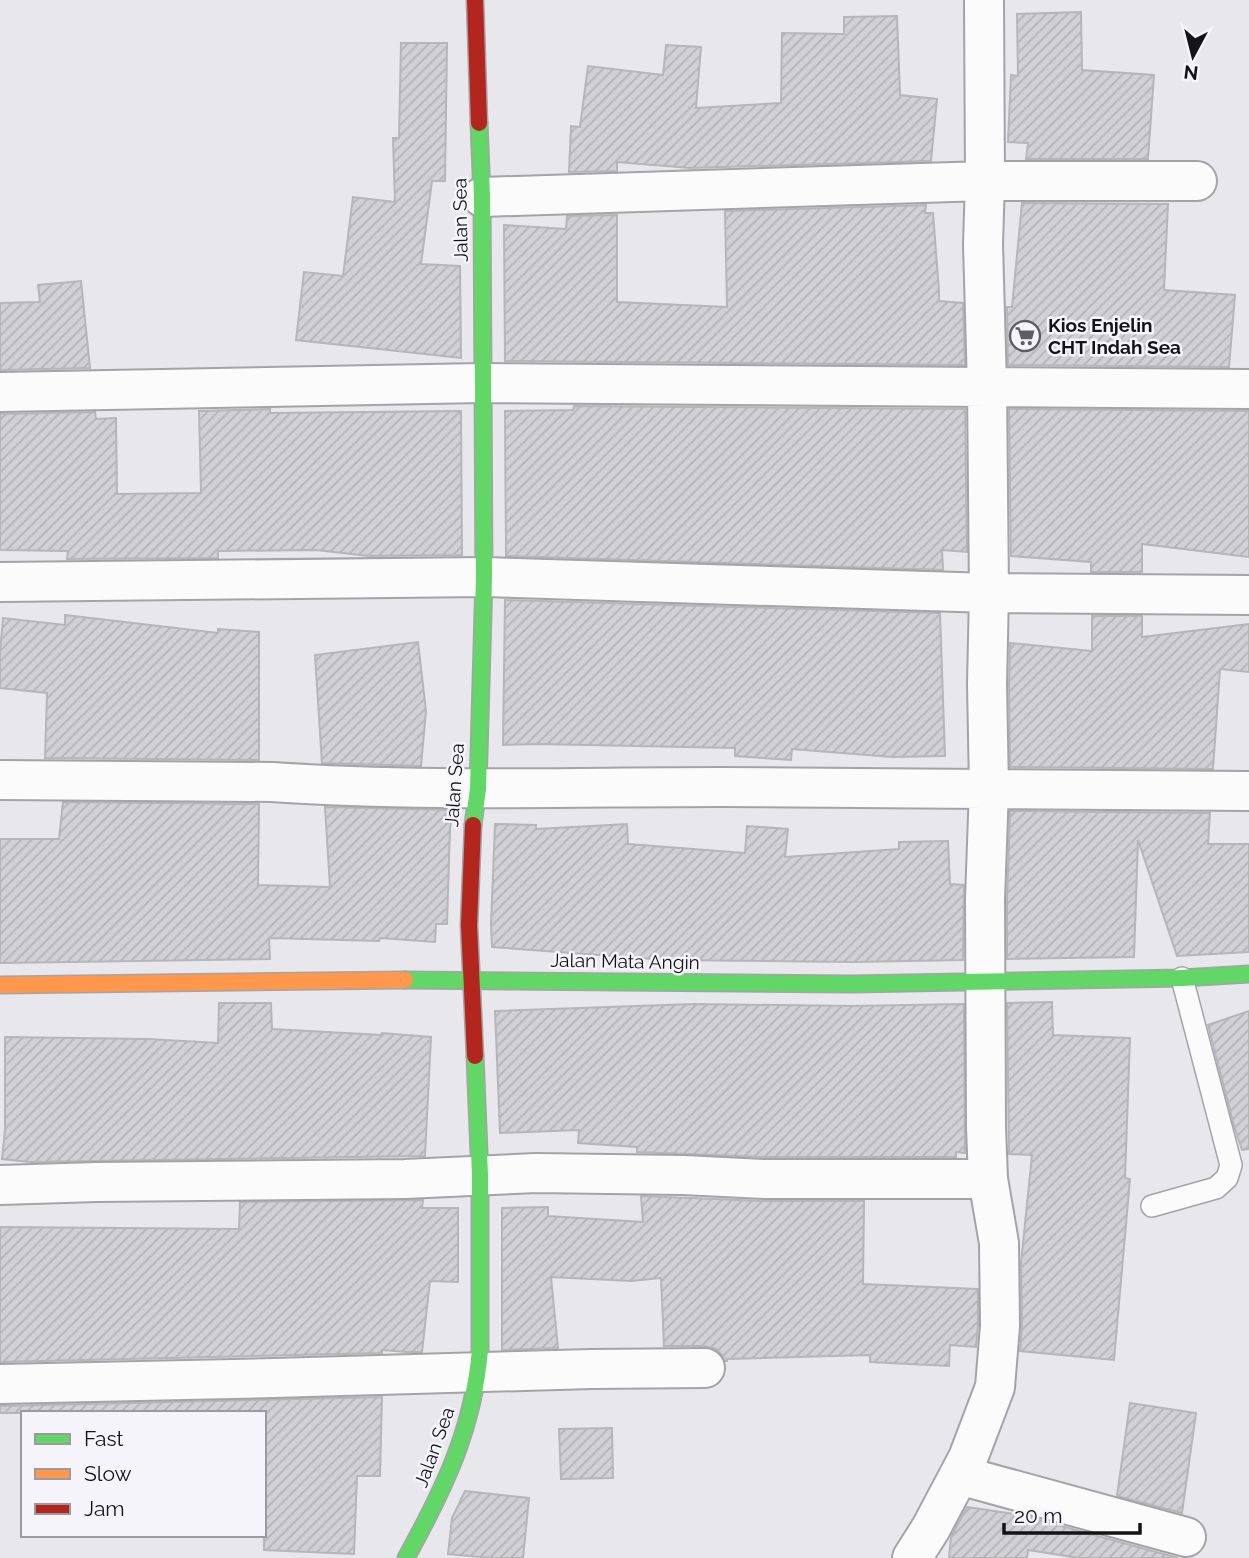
<svg xmlns="http://www.w3.org/2000/svg" width="1249" height="1558" viewBox="0 0 1249 1558" font-family="Raleway,sans-serif">
  <style>
    .building { fill: url(#building-hatch); stroke: #b6b5b8; stroke-width: 2 }
    .lines { fill: none; stroke-linecap: round; stroke-linejoin: round }
    .lane-casing { stroke: #a4a3a7; stroke-width: 24 }
    .street-casing { stroke: #a4a3a7; stroke-width: 42 }
    .fast-casing { stroke: #a4a3a7; stroke-width: 19 }
    .slow-casing { stroke: #a4a3a7; stroke-width: 19 }
    .jam-casing { stroke: #a4a3a7; stroke-width: 19 }
    .lane { stroke: #fcfbfc; stroke-width: 21 }
    .street { stroke: #fcfbfc; stroke-width: 38 }
    .fast { stroke: #63d668; stroke-width: 16 }
    .slow { stroke: #ff974d; stroke-width: 16 }
    .jam { stroke: #b3261e; stroke-width: 16 }
    .labels { text-anchor: middle; dominant-baseline: central; stroke-width: 5; stroke-linejoin: round; paint-order: stroke }
    .street-label { font-size: 19px; fill: #141416; stroke: #f5f4fb }
    .poi-label { font-size: 19px; font-weight: bold; fill: #141416; stroke: #f5f4fb; text-anchor: start }
  </style>
  <defs>
    <pattern id="building-hatch" width="6" height="6" patternUnits="userSpaceOnUse" patternTransform="scale(1.75)"><rect width="6" height="6" fill="#d1d0d4"/><path d="M-1 1l2-2M0 6l6-6M5 7l2-2" fill="none" stroke="#b3b2b5"/></pattern>
  </defs>
  <rect width="100%" height="100%" fill="#e8e7ec"/>
  <!-- building -->
  <path class="building" d="M 1081,12 L 1082,70 L 1154,75 L 1148,159 L 1026,159 L 1028,143 L 1008,142 L 1011,75 L 1018,76 L 1017,14 Z
    M 897,16 L 900,95 L 937,99 L 931,161 L 690,168 L 617,162 L 617,171 L 569,172 L 571,126 L 580,127 L 588,66 L 663,75 L 666,45 L 701,47 L 696,108 L 781,103 L 782,33 L 844,34 L 844,17 Z
    M 401,43 L 447,43 L 445,181 L 432,181 L 421,264 L 460,266 L 461,358 L 296,340 L 304,272 L 343,276 L 353,197 L 395,202 L 393,138 L 399,138 Z
    M 1022,203 L 1168,204 L 1164,290 L 1235,295 L 1229,367 L 1008,365 L 1007,307 L 1012,307 Z
    M 926,205 L 925,213 L 933,213 L 939,291 L 939,301 L 963,303 L 965,365 L 505,361 L 504,225 L 566,229 L 567,216 L 617,215 L 617,302 L 727,307 L 725,211 Z
    M 81,281 L 90,368 L 0,370 L 0,303 L 40,302 L 38,285 Z
    M 574,406 L 965,409 L 967,552 L 942,550 L 943,570 L 506,556 L 505,411 L 573,410 Z
    M 270,409 L 270,413 L 461,411 L 462,555 L 369,556 L 316,550 L 218,551 L 218,558 L 67,559 L 68,551 L 0,550 L 0,414 L 95,412 L 96,419 L 116,418 L 117,494 L 201,493 L 199,411 Z
    M 1009,409 L 1249,411 L 1249,557 L 1142,544 L 1142,572 L 1091,572 L 1091,562 L 1011,556 Z
    M 505,600 L 940,613 L 945,756 L 892,757 L 792,749 L 791,760 L 735,756 L 735,748 L 538,744 L 503,745 Z
    M 65,615 L 218,633 L 218,629 L 259,632 L 259,760 L 45,758 L 47,693 L 0,688 L 0,652 L 3,618 L 65,625 Z
    M 1092,616 L 1142,616 L 1142,637 L 1249,624 L 1249,672 L 1220,669 L 1213,769 L 1010,767 L 1009,684 L 1010,643 L 1092,651 Z
    M 418,642 L 426,711 L 421,766 L 322,763 L 315,655 Z
    M 63,802 L 259,804 L 258,885 L 330,887 L 325,807 L 453,810 L 450,828 L 447,924 L 436,924 L 435,942 L 380,938 L 379,941 L 269,938 L 270,959 L 0,963 L 0,839 L 59,839 Z
    M 1010,811 L 1210,813 L 1208,844 L 1249,844 L 1249,952 L 1177,956 L 1138,840 L 1134,957 L 1007,959 L 1007,899 Z
    M 495,824 L 536,825 L 536,829 L 627,824 L 628,844 L 745,853 L 747,826 L 788,829 L 785,857 L 899,849 L 899,842 L 948,841 L 950,884 L 964,885 L 963,960 L 852,962 L 666,960 L 492,947 L 491,925 Z
    M 1052,1002 L 1053,1035 L 1130,1038 L 1125,1178 L 1130,1179 L 1114,1360 L 1020,1351 L 1022,1326 L 1021,1263 L 1032,1155 L 1009,1154 L 1007,1003 Z
    M 219,1003 L 271,1003 L 272,1029 L 382,1035 L 382,1033 L 431,1037 L 425,1156 L 30,1162 L 2,1159 L 5,1129 L 5,1037 L 148,1039 L 218,1043 Z
    M 964,1004 L 965,1153 L 956,1152 L 956,1157 L 765,1157 L 637,1152 L 637,1147 L 578,1143 L 579,1130 L 500,1133 L 495,1011 L 694,1004 L 852,1006 Z
    M 1249,1011 L 1249,1149 L 1242,1150 L 1234,1126 L 1208,1025 Z
    M 641,1196 L 763,1201 L 864,1201 L 863,1284 L 978,1289 L 978,1325 L 976,1347 L 950,1345 L 949,1366 L 870,1362 L 870,1355 L 727,1359 L 727,1361 L 725,1361 L 723,1356 L 716,1349 L 705,1346 L 664,1346 L 661,1278 L 631,1281 L 551,1277 L 558,1348 L 502,1350 L 502,1208 L 548,1207 L 548,1216 L 643,1222 Z
    M 423,1200 L 422,1208 L 458,1208 L 458,1282 L 430,1281 L 422,1352 L 406,1352 L 382,1350 L 382,1353 L 0,1362 L 0,1227 L 239,1229 L 240,1202 Z
    M 382,1397 L 380,1476 L 357,1476 L 354,1554 L 264,1550 L 264,1413 L 0,1413 L 0,1406 Z
    M 1130,1403 L 1196,1413 L 1182,1513 L 1117,1496 Z
    M 612,1428 L 613,1478 L 561,1479 L 559,1429 Z
    M 465,1491 L 529,1498 L 523,1558 L 492,1558 L 448,1554 L 452,1518 Z
    M 967,1507 L 1021,1515 L 1178,1558 L 1079,1558 L 1028,1550 L 1027,1558 L 949,1558 L 951,1537 Z"/>
  <g class="lines">
    <!-- lane casing -->
    <g class="lane-casing">
      <path id="lane" d="M 1152,1206 L 1216,1188 L 1227,1178 L 1231,1165 L 1182,978"/>
    </g>
    <!-- street casing -->
    <g class="street-casing">
      <path id="street" d="M 482,197 L 985,181 L 1197,181
        M 0,392 L 482,383 L 1249,389
        M 0,582 L 484,577 L 989,593 L 1249,595
        M 0,780 L 272,782 C 421,792 571,787 721,787 C 897,788 1073,790 1249,791
        M 0,1185 L 97,1182 L 405,1179 L 536,1173 L 683,1175 L 764,1179 L 988,1179
        M 0,1384 L 274,1378 L 592,1369 L 705,1368
        M 959,1475 L 1186,1537
        M 912,1558 L 931,1528 L 968,1458 L 995,1387 L 1000,1326 L 999,1243 L 988,1179 L 986,1127 L 985,899 L 989,789 L 987,684 L 989,593 L 987,386 L 983,244 L 985,181 L 984,0"/>
    </g>
    <!-- fast casing -->
    <g class="fast-casing">
      <path id="fast" d="M 473,825 L 478,789 L 484,577 L 482,197 L 479,123
        M 405,980 L 852,984 L 1182,978 L 1249,974
        M 406,1558 C 444,1489 473,1430 480,1350 L 480,1176 L 475,1056"/>
    </g>
    <!-- slow casing -->
    <g class="slow-casing">
      <path id="slow" d="M 0,985 L 405,980"/>
    </g>
    <!-- jam casing -->
    <g class="jam-casing">
      <path id="jam" d="M 475,0 L 479,123
        M 473,825 L 469,925 L 475,1056"/>
    </g>
    <!-- lane -->
    <use href="#lane" class="lane"/>
    <!-- street -->
    <use href="#street" class="street"/>
    <!-- fast -->
    <use href="#fast" class="fast"/>
    <!-- slow -->
    <use href="#slow" class="slow"/>
    <!-- jam -->
    <use href="#jam" class="jam"/>
  </g>
  <!-- icons -->
  <defs>
    <g id="supermarket-ring" transform="scale(1.575)"><circle r="9.5" fill="#f5f4fb" stroke="#5e5e61" stroke-width="1.5"/><path d="M-6-5.5h2.5l.6 2H6L4.5 2H-2.5L-4.4-4H-6ZM-1.5 3.2a1.3 1.3 0 1 0 .1 0ZM3 3.2a1.3 1.3 0 1 0 .1 0Z" fill="#5e5e61"/></g>
  </defs>
  <g fill-rule="evenodd">
    <use href="#supermarket-ring" x="1025" y="336"/>
  </g>
  <g class="labels">
    <!-- street labels -->
    <g class="street-label">
      <text transform="translate(460 220) rotate(-91)">Jalan Sea</text>
      <text transform="translate(454 785) rotate(-86)">Jalan Sea</text>
      <text transform="translate(625 961) rotate(1)">Jalan Mata Angin</text>
      <text transform="translate(434 1447) rotate(-70)">Jalan Sea</text>
    </g>
    <!-- poi labels -->
    <g class="poi-label">
      <text x="1048" y="325">Kios Enjelin<tspan x="1048" dy="22">CHT Indah Sea</tspan></text>
    </g>
  </g>
  <!-- legend -->
  <rect x="21" y="1411" width="245" height="126" fill="#f5f4fb" stroke="#9b9a9f" stroke-width="2"/>
  <rect x="35" y="1434" width="35" height="10" fill="#63d668" stroke="#9b9a9f" stroke-width="2"/>
  <text x="84" y="1446" font-size="21" fill="#141416">Fast</text>
  <rect x="35" y="1469" width="35" height="10" fill="#ff974d" stroke="#9b9a9f" stroke-width="2"/>
  <text x="84" y="1481" font-size="21" fill="#141416">Slow</text>
  <rect x="35" y="1504" width="35" height="10" fill="#b3261e" stroke="#9b9a9f" stroke-width="2"/>
  <text x="84" y="1516" font-size="21" fill="#141416">Jam</text>
  <!-- north arrow -->
  <g transform="translate(1193 56) rotate(187)" stroke="#f5f4fb" stroke-width="5" paint-order="stroke">
  <path d="M0-5L12 26L0 18L-12 26Z" fill="#141416"/>
  <text y="-10" font-size="19" font-weight="bold" text-anchor="middle" fill="#141416">N</text>
  </g>
  <!-- scale -->
  <path d="M1004 1523v10h136v-10" fill="none" stroke="#141416" stroke-width="3.5"/>
  <text x="1014" y="1523" font-size="21" fill="#141416" stroke="#f5f4fb" stroke-width="5" paint-order="stroke">20 m</text>
</svg>
